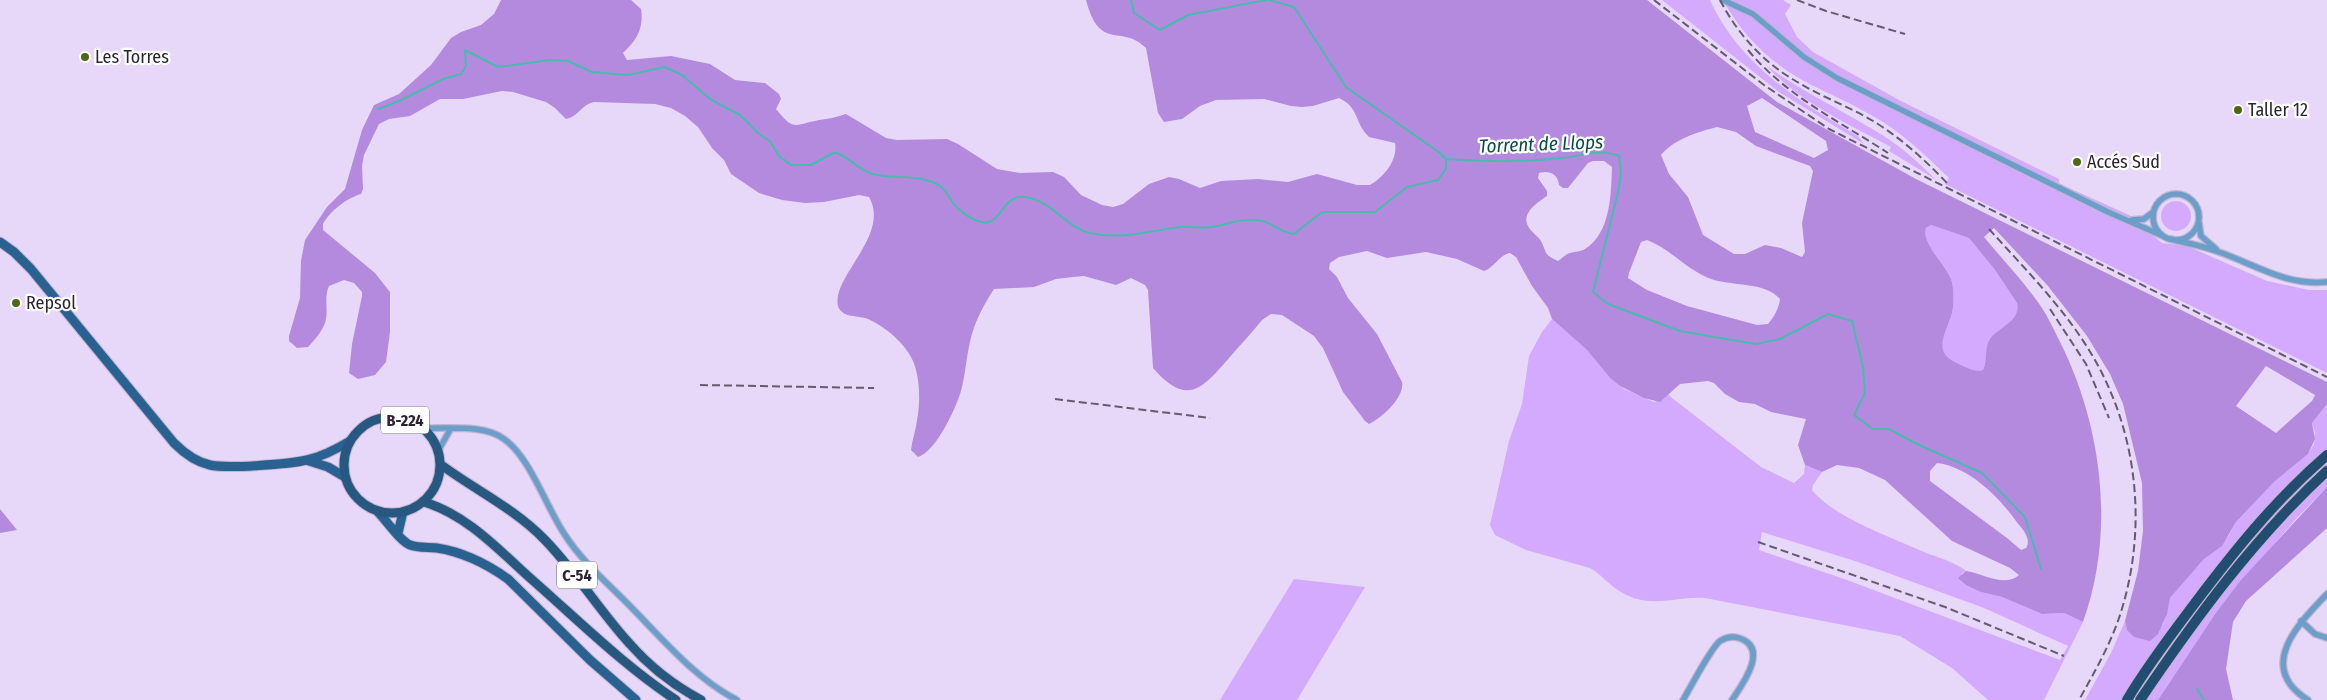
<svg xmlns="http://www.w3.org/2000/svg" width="2327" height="700" viewBox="0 0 2327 700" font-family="'Fira Sans Condensed',sans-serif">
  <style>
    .green { fill: #d3aafe; fill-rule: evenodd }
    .forest { fill: #b48adf; fill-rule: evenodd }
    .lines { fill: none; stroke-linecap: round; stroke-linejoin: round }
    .stream { stroke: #4abaaf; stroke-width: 2 }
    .minor-casing { stroke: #c2b4d2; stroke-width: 8 }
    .primary-casing { stroke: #c2b4d2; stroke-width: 11 }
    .trunk-casing { stroke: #c2b4d2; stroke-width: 11 }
    .motorway-casing { stroke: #c2b4d2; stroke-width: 12 }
    .minor { stroke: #6c9eca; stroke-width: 5.5 }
    .primary { stroke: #296291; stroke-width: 9 }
    .trunk { stroke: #265880; stroke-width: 9 }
    .motorway { stroke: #234d70; stroke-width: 10 }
    .rail { stroke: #655a70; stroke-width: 2; stroke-dasharray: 8 4; stroke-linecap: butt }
    .poi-dot { fill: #4d6717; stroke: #fff; stroke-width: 2 }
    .labels { text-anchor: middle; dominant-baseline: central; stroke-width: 4.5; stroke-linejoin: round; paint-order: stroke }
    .shield { fill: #fff; stroke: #6b6671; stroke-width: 1 }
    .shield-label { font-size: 16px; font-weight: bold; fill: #2c2434 }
    .poi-label { font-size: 18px; fill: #2c2434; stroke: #fff; text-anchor: start }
    .water-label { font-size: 19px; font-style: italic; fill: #084c47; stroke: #fff }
  </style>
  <rect width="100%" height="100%" fill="#e7d8f9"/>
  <!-- green -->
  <path class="green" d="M 1662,0 L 1710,0 C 1739,64 1799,102 1858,136 L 1864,144 L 1779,92 Z
    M 1723,0 L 1783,0 L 1791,5 L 1785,14 L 1797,37 L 1813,52 L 1899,100 L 2059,179 L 2059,183 L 2067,187 L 2129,215 L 2162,243 L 2187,246 L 2267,281 L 2309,290 L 2327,290 L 2327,373 L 1945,184 L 1949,178 C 1928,158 1908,138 1883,122 C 1857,106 1829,94 1802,80 C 1769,62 1741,33 1723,0 Z
    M 1767,66 C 1804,93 1844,111 1882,135 C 1902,147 1919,163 1935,179 L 1889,151 L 1891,147 C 1850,125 1798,101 1767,66 Z
    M2161 216a15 15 0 1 1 30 0a15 15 0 1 1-30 0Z
    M 1931,225 L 1969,238 L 1995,270 L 2017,303 C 2022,324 1996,327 1991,339 C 1986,349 1988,360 1983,370 C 1975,372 1968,368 1961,365 C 1930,353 1946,335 1952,313 C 1954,304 1954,292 1952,282 C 1948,265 1921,244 1926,228 Z
    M 1552,319 L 1587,350 L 1610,378 L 1624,389 L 1654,402 L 1664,398 L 1667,394 L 1761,467 L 1794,483 L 1804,474 L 1805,465 L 1822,472 L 1813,485 L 1812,490 C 1833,517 1893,538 1924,552 C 1939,558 1953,561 1966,571 L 1961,574 L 1981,592 L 2002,597 L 2042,614 L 2064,613 L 2083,622 L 2044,700 L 1988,700 L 1952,668 L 1900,636 L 1705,598 C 1674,596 1651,610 1621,592 C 1610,586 1602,575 1590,568 L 1526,550 L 1495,535 L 1490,525 L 1509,441 L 1522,404 L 1529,356 L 1542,332 ZM 1762,532 L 1858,562 L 1984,608 L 2068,646 L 2060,660 L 1847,580 L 1759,550 Z
    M 2327,404 L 2327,487 L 2294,521 L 2215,614 L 2158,700 L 2085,700 L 2111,653 L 2125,621 L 2127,630 L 2163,625 L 2170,598 L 2189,576 L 2204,559 L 2228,537 L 2236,522 L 2274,482 L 2308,454 L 2314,444 L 2315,433 L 2312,423 Z
    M 1294,579 L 1365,587 L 1297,700 L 1220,700 Z"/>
  <!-- forest -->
  <path class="forest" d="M 501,0 L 631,0 L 641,9 C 644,28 637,40 623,53 L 627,60 L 671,56 L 710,64 L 735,80 L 765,83 L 779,94 L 781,99 L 776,109 C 795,132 793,125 819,120 C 829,119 837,117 846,114 L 886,138 L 897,140 L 947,139 L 958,144 L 997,169 L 1020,173 L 1053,172 L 1064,177 L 1081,195 L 1102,205 L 1113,207 L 1123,204 L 1149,184 L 1169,177 L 1179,179 L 1200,188 L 1221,181 L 1258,179 L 1288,182 L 1317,174 L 1357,185 L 1370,185 C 1384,177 1398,160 1395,143 L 1369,137 C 1354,123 1360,108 1339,98 L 1313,106 L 1302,107 L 1291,106 L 1264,99 L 1216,100 L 1200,106 L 1182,119 L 1164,122 L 1158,113 L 1146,48 C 1121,23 1100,53 1086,0 L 1647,0 L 1777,102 L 1916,179 L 2327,382 L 2327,404 L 2312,423 L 2315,439 L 2308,454 L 2274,482 L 2236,522 L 2222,546 L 2204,559 L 2170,598 L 2167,614 L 2158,634 L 2150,641 L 2134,637 L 2127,630 L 2125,621 L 2138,571 L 2143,531 L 2142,483 L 2123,404 L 2110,374 L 2087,336 L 2048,286 L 1994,228 L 1984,237 C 2003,260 2025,283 2042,308 C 2048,317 2053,328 2058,338 C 2102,423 2116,531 2083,622 L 2064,613 L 2042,614 L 2002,597 L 1981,592 L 1966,585 L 1958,578 L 1966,571 C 1982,573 2005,588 2019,575 L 2010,568 L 1952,541 L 1885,480 L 1859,468 L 1837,465 L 1822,472 L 1805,465 L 1798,445 L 1806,419 L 1771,412 L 1755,404 L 1739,402 L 1725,394 L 1714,383 L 1708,381 L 1680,384 L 1660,402 L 1644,398 L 1620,386 L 1610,378 L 1587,350 L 1552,319 L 1548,308 L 1532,286 L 1516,257 L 1510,253 C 1499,255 1495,267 1484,271 L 1457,259 L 1426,252 L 1387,258 L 1367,251 L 1339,257 L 1330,263 L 1329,269 L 1337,277 L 1348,298 L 1377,334 L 1402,382 C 1405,397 1382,418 1369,424 L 1365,421 L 1343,392 L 1323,348 L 1314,336 L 1282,315 L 1271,314 L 1262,320 C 1251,334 1240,345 1229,358 C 1202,389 1187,407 1153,368 L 1148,290 L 1145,285 L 1131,278 L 1116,285 L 1084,276 L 1073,277 L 1056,279 L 1034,287 L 994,289 C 985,303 977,317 972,334 C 967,351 966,370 962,387 C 958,405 936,452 918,457 L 911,450 C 912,440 916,430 917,420 C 920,405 920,385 916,370 C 912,349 887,327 868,319 C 860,316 852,317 845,314 C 842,312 839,310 838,306 C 831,277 891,235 869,197 L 859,195 L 824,202 L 805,203 L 782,200 L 759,193 L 731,174 L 724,160 L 712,148 L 698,127 L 685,116 L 671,108 L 655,104 L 594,102 C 582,104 578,117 566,119 L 555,108 L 546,102 L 513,92 L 502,91 L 463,99 L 440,99 L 410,116 L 389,119 L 379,124 L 364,155 L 362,166 L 363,189 L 361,194 C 347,198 330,211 323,224 L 323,230 L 375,273 L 390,292 L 390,332 L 386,362 L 375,375 L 358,379 L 349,373 L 352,344 L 362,296 L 362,292 L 354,283 L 344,280 L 329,286 C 324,297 328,308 326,319 C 325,328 314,341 308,347 L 297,348 L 289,341 L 289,336 L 300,298 L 301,261 L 305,240 L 327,207 L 345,189 L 362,130 L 374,105 L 399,94 L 431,65 L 451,38 L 461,32 L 481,25 L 494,14 ZM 1762,98 L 1826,141 L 1828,150 L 1814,158 L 1755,132 L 1747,106 ZM 1717,127 L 1736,132 L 1756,146 L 1810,166 L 1813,171 L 1802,223 L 1805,252 L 1802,257 L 1781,248 L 1765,245 L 1745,254 L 1734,254 L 1703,235 L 1688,197 L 1669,174 L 1661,155 C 1674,139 1698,132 1717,127 ZM 1593,161 L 1604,161 L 1612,167 C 1611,193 1611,233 1585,249 C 1580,252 1576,251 1570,253 C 1565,254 1562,259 1558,261 C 1544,255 1547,253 1541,241 C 1538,236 1531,232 1528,226 C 1521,213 1538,202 1547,196 L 1547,191 L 1538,178 L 1539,173 C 1549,170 1558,174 1559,185 L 1563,188 L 1568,188 L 1588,163 ZM 1931,225 L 1969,238 L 1995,270 L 2017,303 C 2021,322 1998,327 1990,339 C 1984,348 1988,360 1983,370 C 1975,372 1968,368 1961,365 C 1930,353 1946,335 1952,313 C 1954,304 1954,292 1952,282 C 1948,266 1921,244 1926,228 ZM 1647,240 C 1671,249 1687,271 1714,280 C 1735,286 1765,282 1780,299 C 1779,308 1774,317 1768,324 L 1757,325 L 1687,306 L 1647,290 L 1628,278 L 1629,273 L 1641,242 ZM 2266,366 L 2315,395 L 2312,401 L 2276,433 L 2236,406 ZM 1937,463 C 1969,467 1998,496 2016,521 C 2022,529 2032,538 2026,548 L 2021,550 L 2007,538 L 1930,481 L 1930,471 Z
    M 2327,487 L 2327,528 L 2246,601 L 2233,622 L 2226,669 L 2233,700 L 2158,700 L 2215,614 L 2241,580 Z
    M 0,509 L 17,530 L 0,533 Z"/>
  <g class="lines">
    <!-- stream -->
    <path class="stream" d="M 1131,0 L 1134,13 L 1160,30 L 1188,15 L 1266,0
      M 1269,0 L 1294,7 L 1346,87 L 1440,153 L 1446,159 C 1485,162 1524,162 1562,158 C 1582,156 1600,148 1619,156 L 1621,170 L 1619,188 L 1593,292 L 1608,304 L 1680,331 L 1756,344 L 1780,339 L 1828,314 L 1852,321 L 1863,367 L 1865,393 L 1854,415 L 1873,429 L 1889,429 L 1917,444 L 1982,473 L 2025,517 L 2041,569
      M 378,109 L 397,102 L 443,79 L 461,74 L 466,66 L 465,50 L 498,67 L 550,60 L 568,61 L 592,72 L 628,75 L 665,67 L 682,75 L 710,99 L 740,115 L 759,134 L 770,141 L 779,156 L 791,165 L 811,165 L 833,153 L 837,153 C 850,158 860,171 873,174 C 896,180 919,173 940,186 C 946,190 947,194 951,200 C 957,210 970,219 981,222 C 1000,227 1002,198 1020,197 C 1049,196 1064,227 1090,233 C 1120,240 1151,231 1180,227 C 1191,226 1201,229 1211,227 C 1223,226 1235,220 1248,220 C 1271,218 1277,232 1294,234 L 1322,212 L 1375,212 L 1407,187 L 1438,180 L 1446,169 L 1446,159
      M 2197,689 L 2204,700"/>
    <!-- minor casing -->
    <g class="minor-casing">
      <path id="minor" d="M 1723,0 L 1753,14 L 1804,57 L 1837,78 L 2108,212 L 2163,236
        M2153 217a23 23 0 1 1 46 0a23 23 0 1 1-46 0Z
        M 2132,220 L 2144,219 L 2152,213
        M 2199,223 L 2201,236 L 2216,249
        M 2170,239 C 2186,243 2204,246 2219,252 C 2256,265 2286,286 2327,282
        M 423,428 C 447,429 484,424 504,439 C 530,457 546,507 565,535 C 581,560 605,581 626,602 C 661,637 693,677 737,700
        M 438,451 L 450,430
        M 2301,621 L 2315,634 L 2327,638
        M 1683,700 C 1691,687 1710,649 1720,641 C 1726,637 1733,636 1739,638 C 1770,648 1742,685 1732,700
        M 2308,700 C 2255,667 2299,623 2327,594"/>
    </g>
    <!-- primary casing -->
    <g class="primary-casing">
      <path id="primary" d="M 0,242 L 14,252 L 31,269 L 174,443 C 184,453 196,462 210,465 C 227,469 290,464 307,460 C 323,456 337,449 350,441
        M 306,460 L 328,467 L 345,477
        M 378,512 C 386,520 400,541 410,545 C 418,548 429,547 437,548 C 463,552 487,564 508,579 L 590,660 L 636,700
        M 398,533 L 403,512"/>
    </g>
    <!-- trunk casing -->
    <g class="trunk-casing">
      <path id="trunk" d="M344 465a48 48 0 1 1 96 0a48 48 0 1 1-96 0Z
        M 440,464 C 475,490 514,508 545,540 C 576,572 599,610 629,643 C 649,666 675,686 701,700
        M 424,502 C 465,514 497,548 529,577 C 577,619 623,665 676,700"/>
    </g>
    <!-- motorway casing -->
    <g class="motorway-casing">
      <path id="motorway" d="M 2127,700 C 2147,666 2171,635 2195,603 C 2235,550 2276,499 2327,455
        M 2140,700 C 2195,619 2254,538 2327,471"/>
    </g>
    <!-- minor -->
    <use href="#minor" class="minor"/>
    <!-- primary -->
    <use href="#primary" class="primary"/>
    <!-- trunk -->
    <use href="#trunk" class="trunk"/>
    <!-- motorway -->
    <use href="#motorway" class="motorway"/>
    <!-- rail -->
    <path class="rail" d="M 1654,0 L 1764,85 L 1829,129 L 2327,377
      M 1720,0 C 1737,33 1762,61 1794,80 C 1821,97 1851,107 1878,124 C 1904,141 1926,161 1947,183
      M 1797,0 L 1826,11 L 1905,34
      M 1748,50 C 1786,96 1839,121 1888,153
      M 1989,229 C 2025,269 2065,309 2092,355 C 2139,434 2148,532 2119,618 C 2109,647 2094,673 2079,700
      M 2050,309 L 2086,364 L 2109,418
      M 700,385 L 874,388
      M 1055,399 L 1210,418
      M 1758,542 L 1945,607 L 2064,656"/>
  </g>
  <!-- markers -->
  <g class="poi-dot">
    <circle cx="85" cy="57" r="5"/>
    <circle cx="2238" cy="110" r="5"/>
    <circle cx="2077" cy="162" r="5"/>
    <circle cx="16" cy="303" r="5"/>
  </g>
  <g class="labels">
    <!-- shield labels -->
    <g class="shield">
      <rect x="381" y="406.5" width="48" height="27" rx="4"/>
      <rect x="557" y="561.5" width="40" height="27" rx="4"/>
    </g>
    <g class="shield-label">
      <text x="405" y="420">B-224</text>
      <text x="577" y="575">C-54</text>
    </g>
    <!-- poi labels -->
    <g class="poi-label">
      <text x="95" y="57">Les Torres</text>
      <text x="2248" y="110">Taller 12</text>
      <text x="2087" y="162">Accés Sud</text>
      <text x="26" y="303">Repsol</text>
    </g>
    <!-- water labels -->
    <g class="water-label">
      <text transform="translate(1541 144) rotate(-2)">Torrent de Llops</text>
    </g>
  </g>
</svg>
